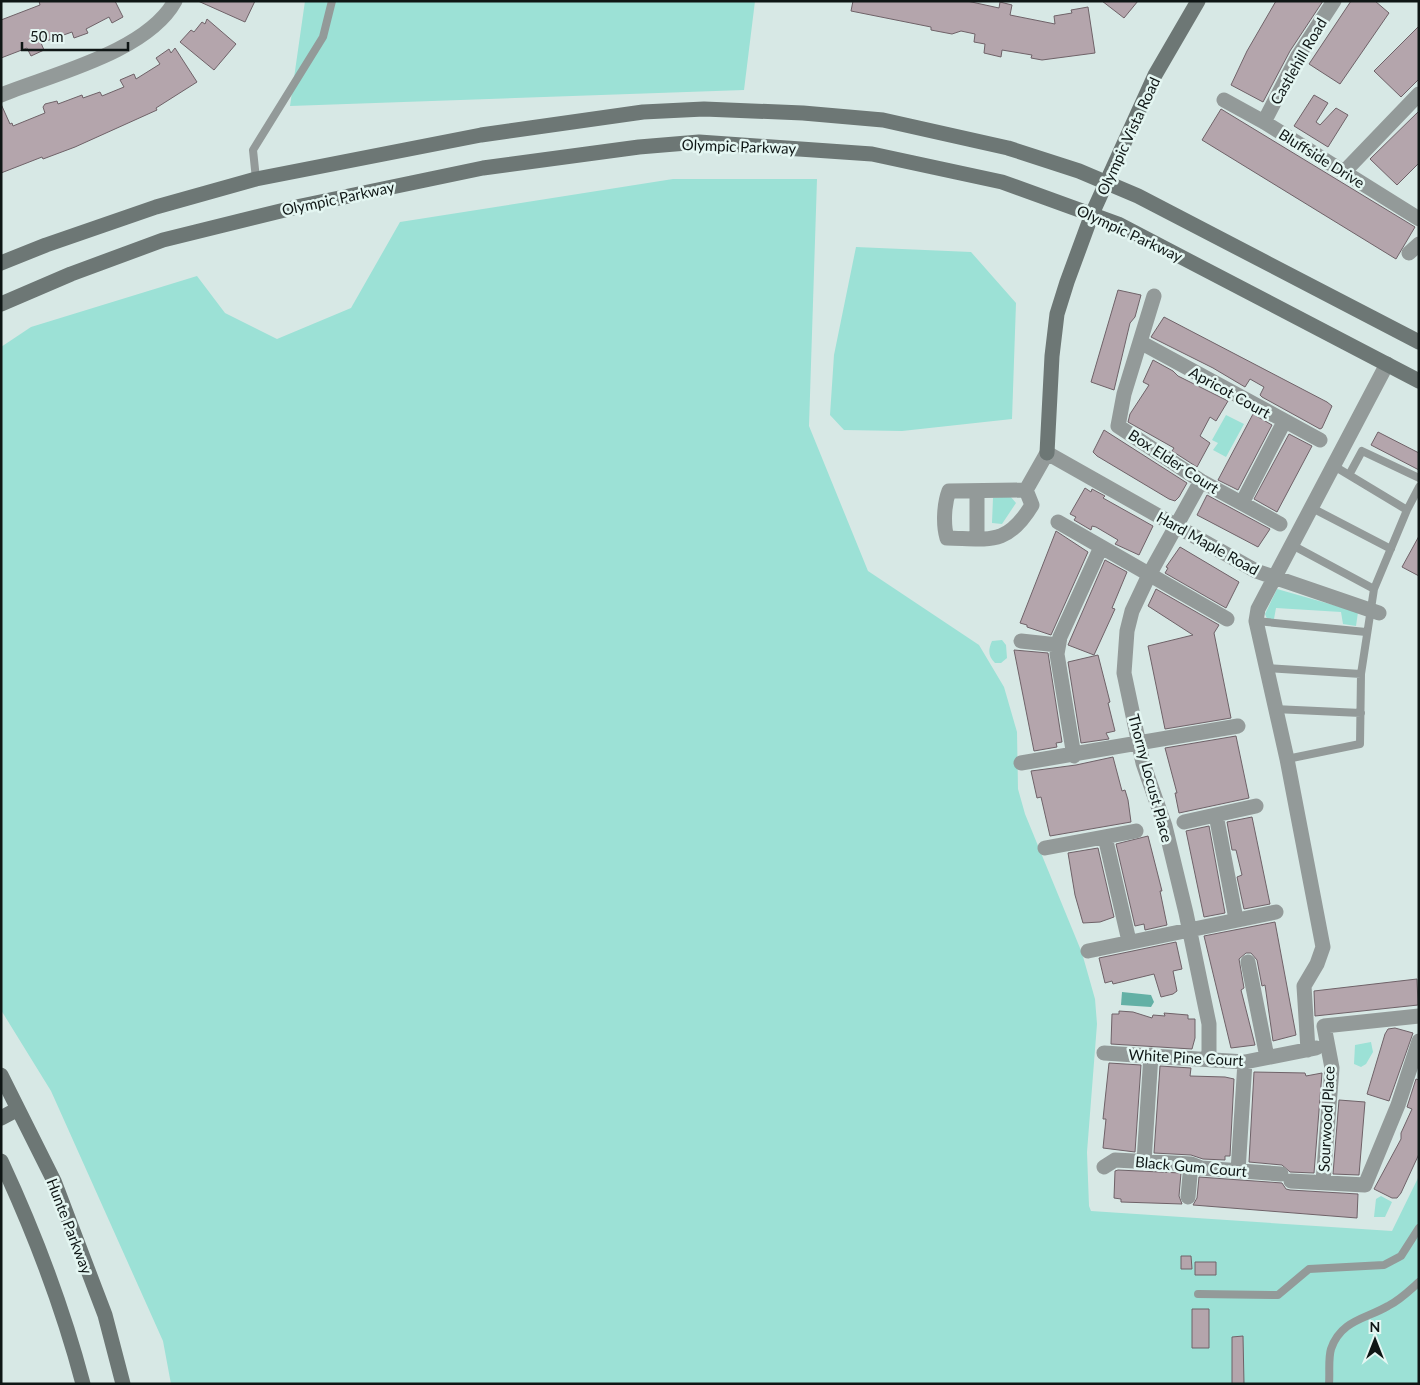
<svg xmlns="http://www.w3.org/2000/svg" width="1420" height="1385" viewBox="0 0 1420 1385" font-family="Lato,sans-serif">
  <style>
    .green { fill: #9ce1d6 }
    .water { fill: #63b0a5 }
    .building { fill: #b4a5ac; stroke: #6f6268 }
    .lines { fill: none; stroke-linecap: round; stroke-linejoin: round }
    .lane { stroke: #939a99; stroke-width: 8 }
    .street { stroke: #939a99; stroke-width: 15 }
    .secondary { stroke: #6d7775; stroke-width: 15 }
    .labels { text-anchor: middle; dominant-baseline: central; stroke-width: 5; stroke-linejoin: round; paint-order: stroke }
    .street-label { font-size: 15px; fill: #0f1615; stroke: #e4f6f2 }
  </style>
  <rect width="100%" height="100%" fill="#d7e8e5"/>
  <!-- green -->
  <path class="green" d="M 305,1 L 755,1 L 744,90 L 290,106 Z
    M 673,179 L 817,179 L 809,426 L 868,571 L 979,645 L 1004,687 L 1017,732 L 1018,789 L 1025,814 L 1082,953 L 1095,999 L 1097,1024 L 1087,1152 L 1089,1206 L 1091,1211 L 1392,1231 L 1419,1176 L 1419,1384 L 171,1384 L 163,1341 L 51,1091 L 1,1010 L 1,347 L 31,327 L 197,276 L 225,313 L 277,339 L 351,308 L 400,222 Z
    M 856,247 L 971,252 L 1016,303 L 1012,419 L 902,431 L 844,430 L 830,415 L 834,355 Z
    M 1226,415 L 1244,424 L 1226,457 L 1213,450 L 1218,443 L 1212,440 Z
    M 1010,496 L 1016,503 L 1002,524 L 992,523 L 993,498 Z
    M 1277,589 L 1358,612 L 1356,626 L 1343,624 L 1341,612 L 1276,608 L 1274,619 L 1267,619 L 1265,614 Z
    M 1002,640 L 1006,645 L 1007,658 L 1001,663 L 995,663 C 988,656 988,650 992,641 Z
    M 1371,1042 L 1373,1052 L 1366,1064 L 1361,1067 L 1354,1064 L 1355,1045 Z
    M 1381,1196 L 1392,1202 L 1385,1217 L 1374,1217 L 1376,1199 Z"/>
  <!-- water -->
  <path class="water" d="M 1122,992 L 1151,995 L 1154,1002 L 1151,1007 L 1121,1005 Z"/>
  <!-- building -->
  <path class="building" d="M 39,1 L 115,1 L 123,17 L 112,23 L 109,17 L 86,29 L 88,33 L 74,38 L 72,32 L 41,43 L 44,50 L 31,56 L 27,48 L 1,58 L 1,20 L 40,5 Z
    M 198,1 L 255,1 L 245,22 Z
    M 853,1 L 967,1 L 999,8 L 1000,2 L 1012,5 L 1010,15 L 1055,24 L 1054,16 L 1072,13 L 1071,10 L 1088,7 L 1095,53 L 1042,60 L 1031,58 L 1032,55 L 1002,50 L 1001,57 L 984,53 L 985,44 L 974,42 L 975,34 L 961,31 L 952,34 L 931,30 L 931,27 L 851,11 Z
    M 1102,1 L 1138,1 L 1124,18 Z
    M 1276,1 L 1323,1 L 1290,51 L 1263,102 L 1231,85 L 1247,51 Z
    M 1351,1 L 1375,1 L 1389,13 L 1340,84 L 1309,64 Z
    M 207,19 L 236,44 L 214,70 L 180,42 L 191,30 L 194,32 L 202,22 L 205,24 Z
    M 1419,26 L 1419,79 L 1401,97 L 1374,71 Z
    M 175,48 L 197,82 L 156,108 L 157,110 L 75,147 L 43,159 L 42,157 L 1,173 L 1,104 L 10,124 L 12,123 L 13,126 L 45,113 L 43,107 L 45,104 L 57,101 L 58,104 L 82,95 L 83,98 L 100,92 L 102,96 L 124,87 L 120,80 L 134,74 L 136,79 L 160,64 L 156,58 L 169,49 L 171,53 Z
    M 1314,95 L 1328,103 L 1316,122 L 1320,125 L 1336,108 L 1348,115 L 1328,147 L 1294,126 Z
    M 1221,109 L 1415,227 L 1396,259 L 1202,140 Z
    M 1419,111 L 1419,163 L 1397,185 L 1370,159 Z
    M 1118,290 L 1141,295 L 1135,317 L 1130,323 L 1114,390 L 1091,382 Z
    M 1164,317 L 1327,402 L 1332,406 L 1322,428 L 1320,429 L 1262,397 L 1260,395 L 1264,387 L 1250,379 L 1245,387 L 1213,368 L 1151,337 Z
    M 1153,360 L 1173,371 L 1178,376 L 1228,401 L 1216,421 L 1210,417 L 1200,436 L 1210,443 L 1197,467 L 1172,451 L 1174,448 L 1128,422 L 1130,414 L 1149,385 L 1143,382 Z
    M 1253,414 L 1272,425 L 1238,490 L 1218,480 Z
    M 1104,430 L 1187,483 L 1179,497 L 1175,501 L 1169,499 L 1097,456 L 1093,452 Z
    M 1378,432 L 1419,453 L 1419,470 L 1371,445 Z
    M 1289,434 L 1312,446 L 1277,512 L 1254,499 Z
    M 1085,488 L 1091,492 L 1092,489 L 1105,496 L 1103,498 L 1153,526 L 1139,555 L 1115,544 L 1118,540 L 1096,527 L 1092,526 L 1091,530 L 1074,520 L 1076,517 L 1070,514 Z
    M 1207,495 L 1270,529 L 1258,547 L 1197,515 Z
    M 1056,531 L 1088,552 L 1051,635 L 1027,627 L 1027,625 L 1020,623 Z
    M 1419,536 L 1419,576 L 1402,567 Z
    M 1180,547 L 1239,582 L 1226,608 L 1165,573 L 1168,568 L 1166,567 Z
    M 1105,560 L 1127,572 L 1112,608 L 1115,609 L 1094,655 L 1068,645 Z
    M 1156,589 L 1219,625 L 1214,633 L 1231,718 L 1165,729 L 1148,646 L 1193,635 L 1148,606 Z
    M 1014,650 L 1048,653 L 1062,742 L 1056,743 L 1057,747 L 1034,751 Z
    M 1098,655 L 1110,702 L 1108,703 L 1115,731 L 1106,733 L 1109,739 L 1081,743 L 1068,662 Z
    M 1236,736 L 1249,798 L 1179,813 L 1175,793 L 1177,793 L 1165,748 Z
    M 1113,757 L 1122,791 L 1125,790 L 1128,800 L 1131,822 L 1050,836 L 1041,797 L 1037,798 L 1031,771 L 1076,765 Z
    M 1252,817 L 1270,904 L 1244,909 L 1237,877 L 1242,875 L 1236,850 L 1232,850 L 1227,822 Z
    M 1209,826 L 1225,913 L 1204,917 L 1186,831 Z
    M 1148,836 L 1162,891 L 1160,891 L 1167,925 L 1145,930 L 1144,924 L 1135,926 L 1116,844 Z
    M 1098,848 L 1114,917 L 1100,922 L 1083,923 L 1075,895 L 1068,853 Z
    M 1275,922 L 1296,1035 L 1273,1041 L 1265,985 L 1262,986 L 1257,960 L 1251,953 L 1246,953 L 1239,959 L 1244,988 L 1241,990 L 1255,1045 L 1231,1048 L 1204,936 Z
    M 1176,942 L 1182,969 L 1173,971 L 1177,991 L 1173,994 L 1161,997 L 1154,974 L 1113,984 L 1112,981 L 1105,983 L 1099,958 Z
    M 1417,979 L 1418,1005 L 1315,1016 L 1314,991 Z
    M 1119,1011 L 1133,1012 L 1152,1018 L 1153,1015 L 1165,1016 L 1164,1013 L 1188,1015 L 1188,1019 L 1195,1019 L 1195,1038 L 1192,1049 L 1111,1044 L 1112,1014 L 1119,1014 Z
    M 1395,1028 L 1413,1033 L 1389,1101 L 1367,1094 L 1385,1034 L 1388,1029 Z
    M 1109,1063 L 1141,1065 L 1135,1152 L 1103,1148 L 1106,1119 L 1103,1119 Z
    M 1160,1066 L 1191,1068 L 1190,1076 L 1225,1077 L 1234,1079 L 1230,1156 L 1225,1156 L 1225,1160 L 1203,1159 L 1191,1155 L 1154,1153 Z
    M 1254,1072 L 1305,1073 L 1306,1076 L 1322,1073 L 1314,1173 L 1290,1172 L 1282,1165 L 1249,1162 Z
    M 1416,1079 L 1419,1080 L 1419,1154 L 1401,1193 L 1397,1198 L 1392,1198 L 1374,1189 L 1401,1139 L 1401,1133 L 1412,1109 L 1407,1107 Z
    M 1339,1100 L 1365,1102 L 1359,1175 L 1333,1174 Z
    M 1118,1170 L 1181,1173 L 1179,1196 L 1182,1204 L 1121,1202 L 1121,1199 L 1114,1198 L 1115,1171 Z
    M 1199,1177 L 1282,1183 L 1286,1189 L 1290,1190 L 1358,1194 L 1357,1218 L 1193,1205 L 1197,1198 Z
    M 1181,1256 L 1191,1256 L 1192,1269 L 1181,1269 Z
    M 1195,1262 L 1216,1262 L 1216,1275 L 1195,1275 Z
    M 1192,1309 L 1209,1309 L 1209,1348 L 1192,1348 Z
    M 1243,1336 L 1244,1384 L 1232,1384 L 1232,1337 Z"/>
  <g class="lines">
    <!-- lane -->
    <path class="lane" d="M 256,179 L 253,150 L 323,37 L 332,1
      M 1334,466 L 1407,510 L 1419,487
      M 1349,475 L 1362,451 L 1419,478
      M 1312,508 L 1391,549
      M 1292,545 L 1374,589 L 1407,510
      M 1256,621 L 1366,632
      M 1266,668 L 1361,674
      M 1274,709 L 1361,713
      M 1287,759 L 1360,744 L 1361,674 L 1374,589
      M 1198,1294 L 1278,1295 L 1309,1269 L 1384,1265 L 1401,1256 L 1419,1228
      M 1329,1384 C 1330,1373 1328,1359 1331,1349 C 1341,1320 1366,1319 1388,1306 C 1400,1300 1409,1291 1419,1282"/>
    <!-- street -->
    <path class="street" d="M 1,95 C 53,74 147,52 175,1
      M 1224,100 L 1264,122 L 1419,219
      M 1264,122 L 1298,56 L 1334,1
      M 1344,172 L 1419,94
      M 1409,253 L 1419,244
      M 1154,296 L 1124,394 L 1118,426 L 1201,481 L 1280,524
      M 1140,342 L 1320,440
      M 1201,481 L 1149,575 L 1132,611 L 1127,631 L 1124,673 L 1143,763 L 1165,826 L 1186,913 L 1209,1024 L 1209,1060
      M 1026,490 L 1032,505 C 1007,546 990,539 947,538 C 943,525 944,504 949,491 L 1026,490 L 1047,453 L 1256,571 L 1379,613
      M 977,491 L 977,539
      M 1242,503 L 1284,422
      M 1058,522 L 1227,619
      M 1021,641 L 1058,645
      M 1074,756 L 1057,654 L 1060,637 L 1101,547
      M 1021,763 L 1238,726
      M 1216,815 L 1236,919
      M 1184,822 L 1256,806
      M 1105,837 L 1129,941
      M 1045,848 L 1136,831
      M 1088,951 L 1276,912
      M 1248,962 L 1267,1057
      M 1308,1050 L 1304,986 L 1317,964 L 1323,947 L 1287,759 L 1256,621 L 1258,609 L 1387,364
      M 1104,1053 L 1245,1062 L 1316,1048
      M 1144,1161 L 1151,1055
      M 1104,1167 L 1115,1160 L 1191,1164 L 1201,1168 L 1281,1174
      M 1238,1171 L 1245,1062
      M 1291,1181 L 1365,1185 L 1398,1105 L 1419,1041
      M 1323,1182 L 1332,1068 L 1324,1026 L 1419,1016
      M 1188,1197 L 1191,1164"/>
    <!-- secondary -->
    <path class="secondary" d="M 1,263 L 46,245 L 156,207 L 256,179 L 481,135 L 643,112 L 704,109 L 803,113 L 883,120 L 1008,148 L 1079,171 L 1138,196 L 1419,342
      M 1,304 L 71,274 L 163,240 L 301,206 L 483,168 L 639,147 L 699,142 L 872,154 L 1002,182 L 1118,224 L 1419,381
      M 1047,453 L 1052,356 L 1057,314 L 1067,282 L 1092,214 L 1155,75 L 1198,1
      M 1,1075 L 54,1181 L 105,1315 L 123,1384
      M 1,1118 L 18,1109
      M 1,1161 C 34,1232 63,1308 83,1384"/>
  </g>
  <g class="labels">
    <!-- street labels -->
    <g class="street-label">
      <text transform="translate(1298 61) rotate(-60)">Castlehill Road</text>
      <text transform="translate(1128 136) rotate(-65)">Olympic Vista Road</text>
      <text transform="translate(739 146) rotate(2)">Olympic Parkway</text>
      <text transform="translate(1322 158) rotate(32)">Bluffside Drive</text>
      <text transform="translate(338 198) rotate(-12)">Olympic Parkway</text>
      <text transform="translate(1130 233) rotate(25)">Olympic Parkway</text>
      <text transform="translate(1230 392) rotate(29)">Apricot Court</text>
      <text transform="translate(1174 461) rotate(33)">Box Elder Court</text>
      <text transform="translate(1208 543) rotate(29)">Hard Maple Road</text>
      <text transform="translate(1151 778) rotate(75)">Thorny Locust Place</text>
      <text transform="translate(1186 1057) rotate(3)">White Pine Court</text>
      <text transform="translate(1326 1119) rotate(-87)">Sourwood Place</text>
      <text transform="translate(1191 1166) rotate(5)">Black Gum Court</text>
      <text transform="translate(70 1226) rotate(69)">Hunte Parkway</text>
    </g>
  </g>
  <!-- border -->
  <rect width="1420" height="1385" fill="none" stroke="#0f1615" stroke-width="5"/>
  <!-- north arrow -->
  <g transform="translate(1375 1340)" stroke="#e4f6f2" stroke-width="4" paint-order="stroke">
  <path d="M0-4L9 19L0 12L-9 19Z" fill="#0f1615"/>
  <text y="-8" font-size="14" font-weight="bold" text-anchor="middle" fill="#0f1615">N</text>
  </g>
  <!-- scale -->
  <path d="M22 42v8h106v-8" fill="none" stroke="#0f1615" stroke-width="2.5"/>
  <text x="30" y="42" font-size="15" fill="#0f1615" stroke="#e4f6f2" stroke-width="4" paint-order="stroke">50 m</text>
</svg>
